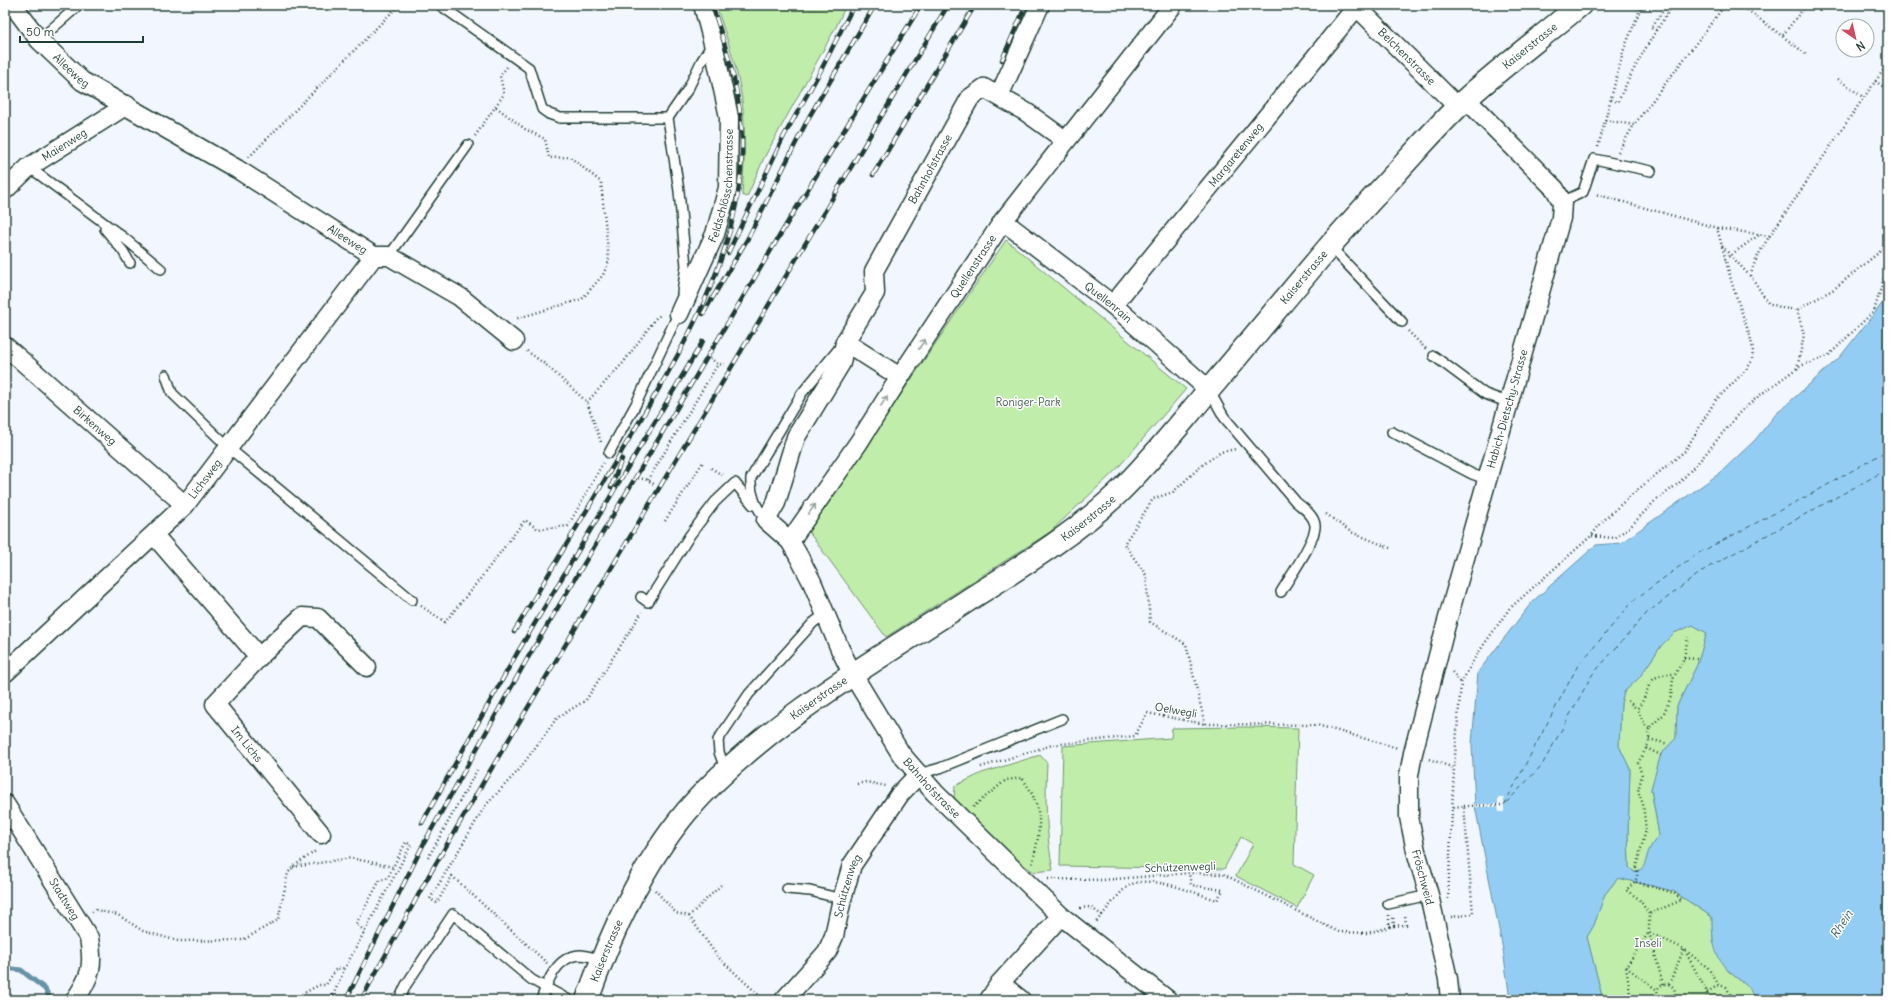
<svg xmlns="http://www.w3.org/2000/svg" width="1893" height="1005" viewBox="0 0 1893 1005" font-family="Delius,sans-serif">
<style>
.green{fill:#c1edaa;stroke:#70956f}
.water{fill:#94cdf4;stroke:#6593a7;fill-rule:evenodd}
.pier{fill:#f2f6fe}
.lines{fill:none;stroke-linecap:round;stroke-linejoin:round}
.stream{stroke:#6593a7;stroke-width:5}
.ferry{stroke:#3c6164;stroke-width:1;stroke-dasharray:5 4;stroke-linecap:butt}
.lane-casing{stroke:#1f3d34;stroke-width:12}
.street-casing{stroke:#1f3d34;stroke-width:21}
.primary-casing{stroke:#1f3d34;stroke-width:25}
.path{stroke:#1f3d34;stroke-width:2.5;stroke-dasharray:1 3;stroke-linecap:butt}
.lane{stroke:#fff;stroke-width:9}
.street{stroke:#fff;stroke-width:18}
.primary{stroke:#fff;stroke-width:22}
.rail-casing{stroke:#1f3d34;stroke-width:4.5}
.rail{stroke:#fff;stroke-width:3;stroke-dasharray:9;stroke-linecap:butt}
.oneway{stroke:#8f9e9a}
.labels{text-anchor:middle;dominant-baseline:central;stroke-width:3;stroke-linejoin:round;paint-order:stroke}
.street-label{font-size:11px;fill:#1f3d34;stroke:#fff}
.park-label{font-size:11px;fill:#3f604c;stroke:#fff}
.water-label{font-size:12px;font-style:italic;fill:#3c6164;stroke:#fff}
</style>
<rect width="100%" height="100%" fill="#f2f6fe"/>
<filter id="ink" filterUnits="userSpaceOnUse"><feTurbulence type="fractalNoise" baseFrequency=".025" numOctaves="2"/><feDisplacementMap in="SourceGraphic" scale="8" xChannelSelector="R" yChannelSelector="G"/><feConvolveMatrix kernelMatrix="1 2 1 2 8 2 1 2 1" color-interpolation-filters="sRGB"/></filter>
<g filter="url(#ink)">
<path class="green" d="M716 5H846L837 25 764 158 747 197 742 195C744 166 746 138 743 109 740 74 727 39 716 5Z
M1006 240 1186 389 1116 470 1050 532 886 637 808 531Z
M1693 625 1707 633 1697 665 1677 706 1676 738 1661 754 1651 789 1659 835C1656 839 1652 844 1650 849 1645 858 1647 872 1633 871L1629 867 1628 834 1630 769 1619 746 1621 703 1624 692 1639 678 1661 646 1674 633Z
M1244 727 1298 728 1294 864 1314 875 1297 908 1236 876 1253 844 1241 837 1224 869 1060 866 1063 746 1171 738 1172 728Z
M1040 755 1047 763C1045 799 1046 834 1053 870L1034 872 1019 862 954 799 955 786 982 773Z
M1618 878 1673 891 1712 917 1713 942 1728 971 1751 989 1753 996 1751 1000H1603L1587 937 1594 925 1605 894Z"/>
<path class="water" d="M1888 296V1000H1751L1753 996C1750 985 1738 980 1730 972 1713 958 1712 937 1712 917L1673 891 1618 878 1605 894 1594 925 1587 937 1603 1000H1510L1503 950 1475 806 1472 744 1478 672 1532 602 1596 545 1621 543 1720 473 1755 440 1776 414 1839 358ZM1693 625 1707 633 1697 665 1677 706 1676 738 1661 754 1651 789 1659 835C1656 839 1652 844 1650 848 1645 858 1647 872 1633 871L1629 867 1628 834 1630 769 1619 746 1621 703 1624 692 1639 678 1661 646 1674 633Z"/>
<path class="pier" d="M1498 798H1504V812H1499L1498 807H1475V804H1498Z"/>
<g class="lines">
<path class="stream" d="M5 968 21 970 45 989 51 1000"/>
<path class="ferry" d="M1506 803 1542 765 1592 675 1647 613 1705 569 1888 469
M1504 805 1577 667 1634 600 1695 555 1815 492 1888 450"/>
<g class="lane-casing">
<path id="lane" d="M440 5 529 68 542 109 549 114 560 118H668L688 89 701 62 712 44
M39 40 79 5
M668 118 679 191 686 266 682 293
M29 167 123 237 161 269
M1562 202 1583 192 1594 159 1651 171
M105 229 123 251 130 263
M1330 246 1402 322
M389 256 468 145
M1434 356 1485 394 1510 403
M166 375 172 393 229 448 412 600
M1209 390 1224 417 1296 502C1303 508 1314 515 1315 525 1317 539 1289 578 1281 592
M1392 432 1472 474 1488 480
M609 453 636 404 679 312
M766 520C756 507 750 495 751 478L802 393 841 346
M641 597 648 602 690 535 715 502 735 483 753 505
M726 771 719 752 718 740 749 694 813 623 826 613
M919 774 940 768 1062 719
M787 889 810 891 842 899
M1388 904 1429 895
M399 1000 406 985 453 914 532 980 569 1000
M541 1000C547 982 557 956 580 955 587 955 594 958 601 960"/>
</g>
<g class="street-casing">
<g id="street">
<path id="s1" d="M13 5 39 40 82 81 237 169 374 256H389L460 297 514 341"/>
<path id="s2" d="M1355 5 1458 107"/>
<path d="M999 96 1040 5"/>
<path id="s3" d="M1065 140 1026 112 984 88 970 98 874 271 875 293 845 342 841 363 796 437 776 503 766 520 790 541 798 555 812 582 840 649 853 675 901 754 935 793 1061 916 1168 1000"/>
<path id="s4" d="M5 190 29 167 127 105"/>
<path id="s5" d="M1003 221 1113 305 1209 390"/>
<path id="s6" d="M1113 305 1358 5"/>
<path id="s7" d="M679 314 715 234 728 188 729 117 713 43 703 5"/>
<path d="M845 342 900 377"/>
<path id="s8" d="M5 346 185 505"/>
<path d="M154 535 259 657"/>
<path id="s9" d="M790 541 859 442 900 377 1003 221 1173 5"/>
<path id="s10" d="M5 673 185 505 374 256"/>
<path id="s11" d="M5 804 89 938C94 967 91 976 75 1000"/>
<path d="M321 834 215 704 259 657 302 617 318 618 367 667"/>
<path d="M1000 983 1021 1000"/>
<path id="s12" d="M784 1000 827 952 834 936 842 899 852 865 900 794 919 774"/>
<path d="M989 1000 1000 983 1061 916"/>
<path id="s13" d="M1450 1000 1448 979 1429 895 1416 851 1409 817V775L1413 753 1446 625 1561 218 1562 202 1555 189 1466 99"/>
</g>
</g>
<g class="primary-casing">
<g id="primary">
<path id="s14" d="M587 1000C611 933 641 866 687 811 762 724 877 660 973 597 1022 566 1076 533 1118 493 1151 461 1179 425 1208 391 1249 343 1288 295 1328 248 1350 223 1373 198 1395 174 1418 149 1440 123 1464 101 1501 67 1542 37 1580 5"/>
</g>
</g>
<path class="path" d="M1741 5 1806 54
M1656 30 1651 28 1667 5
M1783 35 1806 5
M1888 64C1854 110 1823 158 1791 205 1779 223 1753 256 1751 276L1768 303 1783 308 1797 310 1834 289 1888 245
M1838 79 1863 97
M1875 81 1888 90
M1611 100 1618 102C1633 68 1652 36 1673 5
M496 107 525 129 545 139 549 158 570 157 601 182 609 261 603 275 582 299 515 319
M1605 120 1634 125 1725 5
M475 136 504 94 500 76 507 67
M1598 147 1624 49 1642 5
M1618 152 1634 125
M249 157 399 5
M1717 228 1770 236
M1722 246 1750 276
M1725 259 1759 235
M1408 331 1426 349
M527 351 546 365 587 402 601 442
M710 358 718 364 726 365
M1797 369 1804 335 1797 310
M587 402 623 363 656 318 662 314
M711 468 724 476
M638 478 648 480 655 485
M648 480 718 364
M1326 514 1351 532 1390 548
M665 521 703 462
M1592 536 1615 538 1631 526 1654 502 1679 483 1703 457 1739 413 1760 395 1800 366 1828 356 1874 311 1885 275 1888 272
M421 606 445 622 480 579 525 520 538 529 568 526 603 463
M1684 658 1697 659
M1452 672 1461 683
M1628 701 1637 709
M1205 724 1186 644 1150 622 1146 575 1124 544 1153 499 1173 492 1201 466 1221 452 1236 449
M1649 728 1645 725 1637 709C1653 690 1642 674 1675 674
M1649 739 1668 744
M1646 748 1661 755
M1429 759 1454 768 1461 683 1476 656 1509 609 1591 536 1601 523 1630 496 1685 451 1715 401 1746 370 1752 361 1753 349 1750 336 1733 287 1717 228 1595 194
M981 767 1052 745 1135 736 1147 713 1205 724 1317 725 1398 748
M857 784 866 782 886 786
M1464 806 1504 805
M973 807 1006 780 1022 778C1045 809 1041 829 1032 864
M428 858 477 770
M293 867 351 858 393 867 406 842 411 845 345 968 331 1000
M1048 879 1103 880 1189 873 1223 874 1339 932 1367 933 1394 926 1393 916
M1636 882 1674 893 1682 900 1649 914
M655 890 676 913 689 916 721 885
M1448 899 1454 768
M1080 908 1090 907 1102 915 1096 922
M92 912 96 910 118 915 143 931 178 941 243 940 278 920 288 873 293 867 317 850
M1102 915C1109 907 1121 890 1130 885 1151 874 1194 893 1217 900L1223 890 1191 885 1189 873
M1389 915V926L1406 925 1405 914
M689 916 718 957 764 1000
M1451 917 1473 914 1464 806 1453 807
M365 931 356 924 380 880 388 878 393 867
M547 963 452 876 437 903 430 899 485 806 518 771 557 718 586 700 642 612
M1626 967 1657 990
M1663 984 1649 932V914L1639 899 1626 890C1634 883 1640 878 1636 867L1646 830 1643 804 1638 791 1642 775 1638 763 1649 743V728L1663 715 1671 697 1673 679 1684 658 1688 637
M1669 984 1684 949 1708 968 1719 985 1726 987 1733 998
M1707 992 1719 985
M1675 997 1683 1000
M291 1000 319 985H326L336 969 345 968
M1631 1000 1626 967 1649 932 1684 949 1707 992V1000
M1659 1000 1657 990C1664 977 1681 987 1673 1000"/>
<use href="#lane" class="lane"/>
<use href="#street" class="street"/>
<use href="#primary" class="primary"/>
<g class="rail-casing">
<path id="rail" d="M1002 60 1026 5
M873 175 975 5
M728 253 784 136 821 70 854 5
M703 314 748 238 809 117 875 5
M611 487 622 459
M514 632C549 573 585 514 620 454 675 362 738 264 742 153 743 99 729 56 712 5
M422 823 516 655 703 341
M346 1000 424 843 526 661 789 220 921 5
M361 1000 428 877 487 776 948 5"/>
</g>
<use href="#rail" class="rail"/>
</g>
<defs><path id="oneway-shaft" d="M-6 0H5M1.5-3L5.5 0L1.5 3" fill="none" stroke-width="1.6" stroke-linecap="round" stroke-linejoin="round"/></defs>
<g class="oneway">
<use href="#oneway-shaft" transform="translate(922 344) rotate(-56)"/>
<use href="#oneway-shaft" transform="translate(884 401) rotate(-58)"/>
<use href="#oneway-shaft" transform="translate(812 509) rotate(-55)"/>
</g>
</g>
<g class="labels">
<g class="street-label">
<text stroke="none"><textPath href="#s14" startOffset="1361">Kaiserstrasse</textPath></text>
<text stroke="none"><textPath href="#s2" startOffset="73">Belchenstrasse</textPath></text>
<text stroke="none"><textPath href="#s1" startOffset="88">Alleeweg</textPath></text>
<text stroke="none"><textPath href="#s4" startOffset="75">Maienweg</textPath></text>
<text stroke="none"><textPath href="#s6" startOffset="194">Margaretenweg</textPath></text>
<text transform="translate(930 169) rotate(-61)">Bahnhofstrasse</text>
<text stroke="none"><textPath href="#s7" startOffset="137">Feldschlösschenstrasse</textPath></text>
<text stroke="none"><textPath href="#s1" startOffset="412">Alleeweg</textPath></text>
<text stroke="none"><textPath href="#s9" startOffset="330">Quellenstrasse</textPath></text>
<text stroke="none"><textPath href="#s14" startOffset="1037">Kaiserstrasse</textPath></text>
<text stroke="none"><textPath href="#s5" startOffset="133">Quellenrain</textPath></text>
<text stroke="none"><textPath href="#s13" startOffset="609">Habich-Dietschy-Strasse</textPath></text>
<text stroke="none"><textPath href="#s8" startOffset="120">Birkenweg</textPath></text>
<text stroke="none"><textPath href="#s10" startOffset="279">Lichsweg</textPath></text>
<text stroke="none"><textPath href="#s14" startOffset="713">Kaiserstrasse</textPath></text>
<text stroke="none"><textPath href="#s14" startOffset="389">Kaiserstrasse</textPath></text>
<text transform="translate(1176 710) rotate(10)">Oelwegli</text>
<text transform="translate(247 744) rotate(51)">Im Lichs</text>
<text stroke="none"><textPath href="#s3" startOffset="906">Bahnhofstrasse</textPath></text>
<text transform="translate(1180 867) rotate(-2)">Schützenwegli</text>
<text transform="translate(1423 877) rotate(75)">Fröschweid</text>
<text stroke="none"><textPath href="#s12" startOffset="134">Schützenweg</textPath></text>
<text stroke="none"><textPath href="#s11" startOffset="112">Stadtweg</textPath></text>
<text stroke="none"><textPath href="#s14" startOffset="53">Kaiserstrasse</textPath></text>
</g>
<g class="park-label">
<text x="1028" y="402">Roniger-Park</text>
<text x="1648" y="943">Inseli</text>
</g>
<g class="water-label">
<text transform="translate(1841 924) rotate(-57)">Rhein</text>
</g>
</g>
<rect width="1893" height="1005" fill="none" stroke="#fff" stroke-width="20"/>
<rect x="10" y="10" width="1873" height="985" fill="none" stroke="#1f3d34" stroke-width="1.5" filter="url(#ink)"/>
<g transform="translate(1855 38) rotate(146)"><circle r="19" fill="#ffffff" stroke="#a5b1ae"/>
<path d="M0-3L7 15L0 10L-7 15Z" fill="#d1495b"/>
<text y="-6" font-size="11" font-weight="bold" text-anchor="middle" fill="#1f3d34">N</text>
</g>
<path d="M20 36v6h123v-6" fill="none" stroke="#1f3d34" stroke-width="2"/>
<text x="26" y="36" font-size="12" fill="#1f3d34" stroke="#ffffff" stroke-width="3" paint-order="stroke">50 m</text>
</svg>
